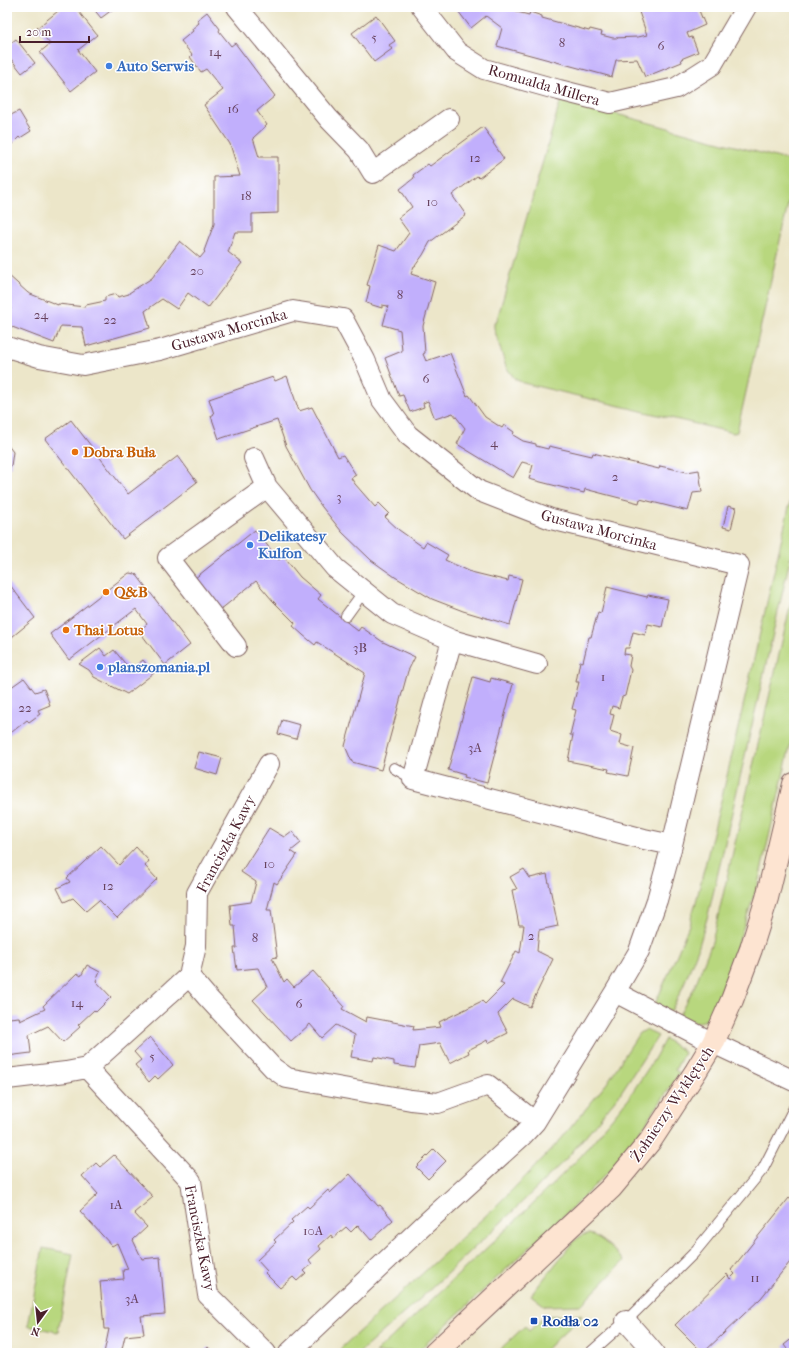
<svg xmlns="http://www.w3.org/2000/svg" width="801" height="1360" viewBox="0 0 801 1360" font-family="'IM FELL French Canon',serif">
<style>
.green{fill:#b8d77e;stroke:#817b54}
.building{fill:#c1affc}
.lines{fill:none;stroke-linecap:round;stroke-linejoin:round}
.lane-casing{stroke:#836562;stroke-width:12}
.street-casing{stroke:#836562;stroke-width:22}
.secondary-casing{stroke:#836562;stroke-width:24}
.lane{stroke:#fff;stroke-width:10}
.street{stroke:#fff;stroke-width:20}
.secondary{stroke:#fde4d1;stroke-width:22}
.shop-dot{fill:#3f7fe0;stroke:#fff;stroke-width:1.5}
.food-dot{fill:#e8710a;stroke:#fff;stroke-width:1.5}
.transit-dot{fill:#1a4fb4;stroke:#fff;stroke-width:1.5}
.labels{text-anchor:middle;dominant-baseline:central;stroke-width:3;stroke-linejoin:round;paint-order:stroke}
.number-label{font-size:13px;fill:#68435f}
.shop-label{font-size:15px;font-weight:bold;fill:#366cbe;stroke:#fff;text-anchor:start}
.street-label{font-size:15px;fill:#4a1f2b;stroke:#fff}
.food-label{font-size:15px;font-weight:bold;fill:#c56008;stroke:#fff;text-anchor:start}
.transit-label{font-size:15px;font-weight:bold;fill:#164399;stroke:#fff;text-anchor:start}
</style>
<rect width="100%" height="100%" fill="#fff"/>
<filter id="ink" filterUnits="userSpaceOnUse"><feTurbulence type="fractalNoise" baseFrequency=".025" numOctaves="2"/><feDisplacementMap in="SourceGraphic" scale="8" xChannelSelector="R" yChannelSelector="G"/><feConvolveMatrix kernelMatrix="1 2 1 2 8 2 1 2 1" color-interpolation-filters="sRGB"/></filter>
<filter id="wash" filterUnits="userSpaceOnUse"><feTurbulence type="fractalNoise" baseFrequency=".012" numOctaves="4" result="noise"/><feDisplacementMap in="SourceGraphic" scale="16" xChannelSelector="R" yChannelSelector="G"/><feGaussianBlur stdDeviation="0.9" result="paint"/><feColorMatrix in="noise" values="0 0 0 0 0 0 0 0 0 0 0 0 0 0 0 0 0 1.4 0 .05"/><feComposite in="paint" operator="in"/></filter>
<g filter="url(#wash)">
<rect width="100%" height="100%" fill="#ece6c9"/>
<path class="green" d="M561 99 794 162V178L737 432 734 433 523 383 515 379 506 367 494 328V322L496 323Z
M794 485V542L722 856 708 915 698 949 681 991 671 1011 655 1004 678 952 689 925 696 902 727 776Z
M794 590V729L758 884 727 976 711 1015C701 1027 691 1021 679 1015L694 988 712 942Z
M646 1030 658 1036 619 1095 568 1157 509 1215 421 1298 359 1353H340L341 1348 493 1209 530 1172 562 1138 607 1083 639 1033Z
M665 1039 681 1049 684 1053 675 1070 680 1073 642 1129 613 1167 571 1209 416 1353H375L511 1225 581 1156 627 1100 653 1061Z
M589 1234C603 1237 614 1251 624 1261L581 1305 545 1306 531 1295 573 1242 582 1235Z
M43 1248 73 1254 58 1332 28 1326Z
M580 1315 582 1316 542 1353H496L525 1326 529 1331 545 1316Z"/>
<g id="blocks">
<path class="building" d="M63 7H75L97 35 78 50 95 72 71 91 40 52 50 44 37 28Z
M92 7H116L101 18Z
M455 7H511L517 12 529 15 530 12 542 16V18L589 31 590 29 602 32 601 35 613 38 638 37 647 35 639 12 650 7H700L698 8 705 25 687 33 689 38 692 37 698 52 681 59 682 62 645 77 637 59 616 60 612 77 497 46 502 28 486 16 471 28Z
M207 12 220 29 219 31 231 46 235 43 275 96 257 111 267 125 253 138 259 157H278V213L252 214V232H235L228 252 242 263 208 308 188 293 177 309 162 299 145 311 150 328 86 346 82 327 61 326 54 343 7 325V319L11 308 7 304V274L28 293 58 305V304L85 307 86 305 105 301V297L116 294 118 297 129 294V293L152 278 180 241 200 258 205 252 204 251 214 224V177L240 176 230 144 204 105 223 90 206 69 201 72 190 57 192 55 181 41 193 31 192 29 199 23 197 20Z
M376 15 395 41 389 45 392 49 374 62 352 33Z
M16 39 35 63 22 73 7 54V46Z
M19 111 31 131 20 138 19 137 7 149V112L11 115Z
M483 127 494 142 493 143 504 159 479 178 477 176 452 195 466 215 430 242 423 255 415 266H414L411 274 435 282 423 326 425 353 423 354 426 361 450 353 467 396 469 395 485 417 502 428 504 425 514 432 513 435 523 441 536 444V446L548 449 549 446 592 456 593 453 659 469 660 466 687 472 699 470 702 492 693 493 688 511 640 499 639 503 585 489 584 493 529 479 533 465 522 462 513 478 457 444 465 428 453 413 435 419 428 401 423 403 424 407 410 412 403 395 399 396 385 358 402 351 400 330 383 325 388 306 382 305V308L366 303 370 286 367 285 379 245 396 251 409 233 398 218 412 207 400 189 414 178 413 175 428 164 430 166Z
M287 376 299 411 312 407 338 457 343 455 356 475 351 478 355 484 375 507 379 503 389 513 385 517 399 530 423 547 426 542 448 555 445 560 471 572 508 581 509 576 522 579 510 625 463 611 432 599 395 577 371 560 342 532 322 507 310 490 286 446 277 420 219 439 211 416 214 414 209 399 273 377 275 381Z
M71 420 128 494 178 456 197 482 123 539 45 439Z
M7 444 13 452 11 466 7 469Z
M728 506 736 508 731 529 723 527Z
M255 530 279 560 283 556 300 577 321 595 318 599 358 631 361 627 383 642 415 657 408 671 381 770 352 762 345 746 365 673 317 642 315 645 303 635 293 626 295 623 273 601 256 581 220 610 194 579Z
M129 573 136 574 190 645 165 665 139 631 147 624 136 609 69 660 50 634Z
M7 581 35 618 7 641Z
M607 587 647 597 648 595 668 599 662 627 648 624 645 635 633 632 629 648H625L624 654 631 655 629 666 631 670 625 696 622 697 619 708 612 706 610 714 614 715 610 731 622 735 620 744 634 748 628 776 608 772 609 769 568 761 573 735H570L576 710 572 709 579 682H576L580 661 583 662 589 637H591L598 612 601 613Z
M100 648 106 656 114 650 128 667 124 670 126 673 143 660 154 673 127 694 94 677 89 670 79 664Z
M473 677 490 682 491 678 513 684 487 783 464 777 465 775 448 770Z
M24 678 35 692 44 689 50 705 38 710 40 714 29 722 27 720 7 736V690Z
M282 720 300 725 296 739 278 734Z
M199 752 222 758 217 775 194 768Z
M269 828 284 837 292 831 301 843 291 851 297 855 277 884 274 882 267 910H271L277 957 272 958 284 982 287 979 294 987 313 971 344 1006 342 1009 366 1022 367 1017 414 1026 413 1030 441 1027 439 1022 482 1001 485 1004 504 985 500 983 516 951 520 953 524 925H519L512 890 517 889 510 877 524 869 530 878 547 874 558 926 539 930 537 951 553 959 530 1007 513 999 498 1014 508 1033 488 1043 487 1040 484 1042 468 1050 469 1053 450 1063 440 1043 419 1046 415 1068 394 1065V1061L374 1057 373 1061 351 1057 355 1035 336 1025 322 1038 310 1024 291 1041 253 1000 267 987 258 968 237 970 234 948H237L235 926H232L230 905 251 902 256 882 241 872Z
M101 846 119 865 136 847 149 861 145 866 157 879 117 918 99 900 86 911 73 898 64 902 57 888 70 882 67 878Z
M87 965 100 972 96 981 111 997 96 1012 94 1010 78 1025 80 1027 63 1042 48 1026 29 1035 31 1053 7 1056V1010H8L9 1018 19 1017 20 1021 45 1009 43 1006 77 973 81 976Z
M150 1037 173 1065 158 1079 155 1076 149 1082 135 1065 141 1060 134 1052Z
M434 1149 446 1161 428 1179 416 1167Z
M114 1155 153 1197 134 1213 147 1227 133 1240 142 1259 160 1257 165 1314 141 1316 144 1334 125 1336 121 1353H104L109 1329H104L100 1281 124 1279 123 1270 128 1269 117 1243 112 1246 80 1211 98 1194 82 1176 96 1163 100 1167Z
M350 1174 378 1206 380 1205 393 1220 371 1240 358 1225 351 1232 346 1227 333 1238 331 1235 319 1246 321 1249 309 1260 312 1264 304 1271 306 1273 297 1281 293 1277 280 1288 265 1273 267 1271 257 1260 276 1242 274 1240 293 1222 291 1220 307 1206 309 1208 328 1190 330 1193Z
M789 1198 794 1202V1257L761 1298 703 1353 675 1325 727 1274 730 1279 735 1274 731 1270Z
M794 1337V1353H790L784 1345Z
M208 1347 214 1353H202Z"/>
</g>
</g>
<g filter="url(#ink)">
<use href="#blocks" fill-opacity="0" stroke="#836562" stroke-width="1"/>
<g class="lines">
<g class="lane-casing">
<path id="lane" d="M346 616 364 591
M394 768 413 779
M590 1353 626 1321 693 1254 763 1169 794 1108"/>
</g>
<g class="street-casing">
<path id="street" d="M237 7 329 119 359 150 373 173 449 119
M422 7 457 52 484 69 559 90 610 103 676 88 712 65 746 7
M7 347 39 357 83 365 160 350 293 311 343 319 365 360 382 400 408 435 479 491 551 519 739 565 672 845 657 900 639 951 615 992 713 1043 794 1081
M254 458 267 487
M452 640 537 664
M236 646 168 558 267 487 335 568 392 614 452 640 413 779 644 839 672 845
M189 976 207 997 273 1068 287 1078 411 1100 438 1103 488 1085 535 1122
M87 1068 189 976 196 946 197 893 269 764
M7 1079 66 1072 87 1068 191 1181 208 1295 266 1353
M626 1321 643 1340 654 1353
M289 1353 424 1225 523 1135 535 1122 615 992"/>
</g>
<g class="secondary-casing">
<path id="secondary" d="M435 1353 611 1188 651 1140 696 1071 713 1043 732 1000 751 949 767 898 794 784"/>
</g>
<use href="#lane" class="lane"/>
<use href="#street" class="street"/>
<use href="#secondary" class="secondary"/>
</g>
</g>
<g class="shop-dot">
<circle cx="109" cy="66" r="4"/>
<circle cx="250" cy="545" r="4"/>
<circle cx="100" cy="667" r="4"/>
</g>
<g class="food-dot">
<circle cx="75" cy="452" r="4"/>
<circle cx="106" cy="592" r="4"/>
<circle cx="66" cy="630" r="4"/>
</g>
<rect class="transit-dot" x="530" y="1317" width="8" height="8" rx="2"/>
<g class="labels">
<g class="number-label">
<text x="374" y="37">5</text>
<text x="562" y="42">8</text>
<text x="661" y="45">6</text>
<text x="215" y="51">14</text>
<text x="233" y="108">16</text>
<text x="475" y="157">12</text>
<text x="246" y="195">18</text>
<text x="432" y="201">10</text>
<text x="197" y="270">20</text>
<text x="400" y="294">8</text>
<text x="41" y="314">24</text>
<text x="110" y="319">22</text>
<text x="426" y="378">6</text>
<text x="494" y="442">4</text>
<text x="615" y="476">2</text>
<text x="339" y="496">3</text>
<text x="360" y="647">3B</text>
<text x="603" y="676">1</text>
<text x="25" y="707">22</text>
<text x="475" y="747">3A</text>
<text x="269" y="863">10</text>
<text x="108" y="885">12</text>
<text x="531" y="935">2</text>
<text x="255" y="937">8</text>
<text x="77" y="1002">14</text>
<text x="299" y="1003">6</text>
<text x="152" y="1056">5</text>
<text x="116" y="1204">1A</text>
<text x="313" y="1230">10A</text>
<text x="755" y="1277">11</text>
<text x="132" y="1298">3A</text>
</g>
<g class="shop-label">
<text x="117" y="66">Auto Serwis</text>
<text x="258" y="536">Delikatesy<tspan x="258" dy="17">Kulfon</tspan></text>
<text x="108" y="667">planszomania.pl</text>
</g>
<g class="street-label">
<text transform="translate(544 85) rotate(16)">Romualda Millera</text>
<text transform="translate(229 330) rotate(-16)">Gustawa Morcinka</text>
<text transform="translate(599 530) rotate(15)">Gustawa Morcinka</text>
<text transform="translate(226 844) rotate(-62)">Franciszka Kawy</text>
<text transform="translate(672 1104) rotate(-56)">Żołnierzy Wyklętych</text>
<text transform="translate(200 1238) rotate(79)">Franciszka Kawy</text>
</g>
<g class="food-label">
<text x="83" y="452">Dobra Buła</text>
<text x="114" y="592">Q&amp;B</text>
<text x="74" y="630">Thai Lotus</text>
</g>
<g class="transit-label">
<text x="542" y="1321">Rodła 02</text>
</g>
</g>
<rect width="801" height="1360" fill="none" stroke="#fff" stroke-width="24"/>
<g transform="translate(38 1322) rotate(195)" stroke="#ffffff" stroke-width="3" paint-order="stroke">
<path d="M0-3L7 15L0 10L-7 15Z" fill="#4a1f2b"/>
<text y="-6" font-size="11" font-weight="bold" text-anchor="middle" fill="#4a1f2b">N</text>
</g>
<path d="M20 36v6h69v-6" fill="none" stroke="#4a1f2b" stroke-width="2"/>
<text x="26" y="36" font-size="12" fill="#4a1f2b" stroke="#ffffff" stroke-width="3" paint-order="stroke">20 m</text>
</svg>
